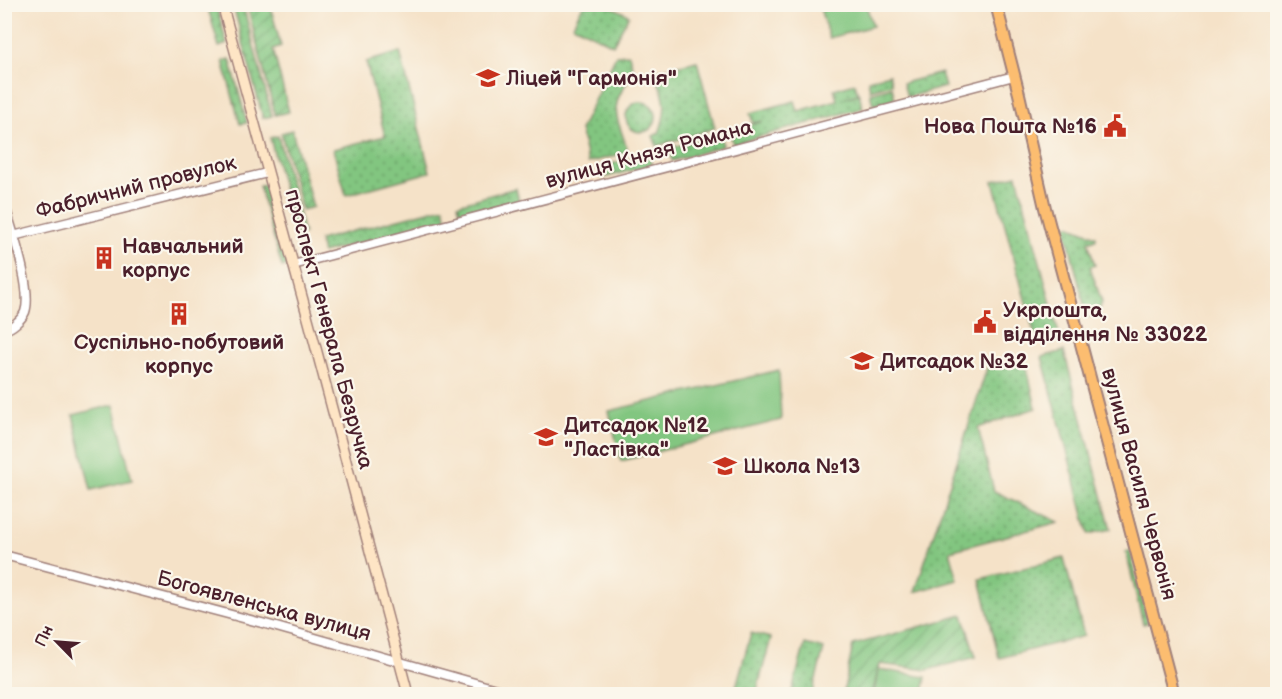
<svg xmlns="http://www.w3.org/2000/svg" width="1282" height="699" viewBox="0 0 1282 699" font-family="'Balsamiq Sans',sans-serif">
<style>
.grass{fill:url(#grass-dots);stroke:#667256;stroke-width:1.5}
.garden{fill:url(#garden-furrows);stroke:#667256;stroke-width:1.5}
.pitch{fill:#82c680;stroke:#667256;stroke-width:1.5}
.lines{fill:none;stroke-linecap:round;stroke-linejoin:round}
.tertiary-casing{stroke:#a0807a;stroke-width:11}
.secondary-casing{stroke:#a0807a;stroke-width:12}
.primary-casing{stroke:#a0807a;stroke-width:14}
.tertiary{stroke:#fff;stroke-width:8}
.secondary{stroke:#fee5c5;stroke-width:9}
.primary{stroke:#fcbd6f;stroke-width:10}
.labels{text-anchor:middle;dominant-baseline:central;stroke-width:4.5;stroke-linejoin:round;paint-order:stroke}
.poi-label{font-size:21px;font-weight:bold;fill:#4a1f2b;stroke:#fbf7ec;text-anchor:start}
.street-label{font-size:21px;fill:#4a1f2b;stroke:#fbf7ec}
</style>
<defs>
<pattern id="grass-dots" width="8" height="8" patternUnits="userSpaceOnUse" patternTransform="scale(1.5)"><rect width="8" height="8" fill="#82c680"/><path d="M2 2h.1M6 6h.1" fill="none" stroke="#6ca069" stroke-width="1.8" stroke-linecap="round"/></pattern>
<pattern id="garden-furrows" width="10" height="10" patternUnits="userSpaceOnUse" patternTransform="scale(1.5)"><rect width="10" height="10" fill="#82c680"/><path d="M-1 1l2-2M0 10L10 0M9 11l2-2" fill="none" stroke="#6ca069"/></pattern>
</defs>
<rect width="100%" height="100%" fill="#fbf7ec"/>
<filter id="ink" filterUnits="userSpaceOnUse"><feTurbulence type="fractalNoise" baseFrequency=".0167" numOctaves="2"/><feDisplacementMap in="SourceGraphic" scale="12" xChannelSelector="R" yChannelSelector="G"/><feConvolveMatrix kernelMatrix="1 2 1 2 8 2 1 2 1" color-interpolation-filters="sRGB"/></filter>
<filter id="wash" filterUnits="userSpaceOnUse"><feTurbulence type="fractalNoise" baseFrequency=".008" numOctaves="4" result="noise"/><feDisplacementMap in="SourceGraphic" scale="24" xChannelSelector="R" yChannelSelector="G"/><feGaussianBlur stdDeviation="1.35" result="paint"/><feColorMatrix in="noise" values="0 0 0 0 0 0 0 0 0 0 0 0 0 0 0 0 0 1.4 0 .05"/><feComposite in="paint" operator="in"/></filter>
<g filter="url(#wash)">
<rect width="100%" height="100%" fill="#f5e2c8"/>
<path class="grass" d="M207 5H216L227 44 219 47Z
M233 5H243L272 116 263 118Z
M583 5H608L629 15 613 45 573 25Z
M400 52 430 172 346 195 333 149 385 136 366 62Z
M629 54 634 73C606 108 617 114 628 152L588 163 580 130 616 55Z
M230 59 247 123 240 124 223 61Z
M697 61 715 128 657 146 653 136 659 133C668 109 667 92 651 72Z
M941 73 945 87 907 97 903 83Z
M889 74 892 84 870 90 868 80Z
M855 83 858 94 845 98 859 94 863 108 733 144 729 131 763 121 753 123 750 113 795 101 798 111 837 100 834 89Z
M892 87 895 99 873 105 870 93Z
M626 117a15 15 0 1 1 30 0a15 15 0 1 1-30 0Z
M720 134 723 146 672 161 669 148Z
M278 136 304 234 296 236 270 138Z
M649 154 652 165 602 178 599 167Z
M1017 175 1059 334 1036 340 993 181Z
M266 185 288 265 282 267 259 186Z
M516 188 519 201 461 216 458 204Z
M444 207 447 220 322 253 319 240Z
M1069 225 1096 236V239L1088 242 1095 265 1090 267 1102 302 1098 313 1087 317 1065 226Z
M1064 351 1111 529 1089 534 1042 357Z
M1025 359 1036 408 978 428 994 491 1059 522 950 551 958 580 915 592 987 368Z
M1130 551 1148 623 1143 624 1126 552Z
M1064 558 1084 636 999 658 980 579Z
M751 633 771 638 756 694H734Z
M805 644 824 649 812 694H791Z"/>
<path class="garden" d="M247 5H270L281 46 273 49 289 112 275 115Z
M292 130 313 207 302 210 281 133Z
M963 615 976 657 927 670 879 664 873 694H843L853 645Z"/>
<path class="pitch" d="M819 5H866L873 26 829 38Z
M779 370 781 420 621 461 609 411Z
M114 405 132 480 91 490 73 415Z
M878 669 926 677 923 694H874Z"/>
</g>
<g filter="url(#ink)">
<g class="lines">
<g class="tertiary-casing">
<path id="tertiary" d="M4 203C11 227 33 290 25 312 22 319 12 328 4 330
M13 236 267 173
M293 265 1014 76
M4 555 262 623 514 694"/>
</g>
<g class="secondary-casing">
<path id="secondary" d="M222 4 309 322 408 694"/>
</g>
<g class="primary-casing">
<path id="primary" d="M996 4 1019 94 1045 208 1174 694"/>
</g>
<use href="#tertiary" class="tertiary"/>
<use href="#secondary" class="secondary"/>
<use href="#primary" class="primary"/>
</g>
</g>
<defs>
<g id="school-bare" transform="scale(1.8)"><path d="M0-5L7-2L0 1L-7-2ZM-4 1L0 2.5L4 1V4Q0 6-4 4Z" fill="#c8321e" stroke="#fbf7ec" stroke-width="2.5" paint-order="stroke"/></g>
<g id="civic-bare" transform="scale(1.8)"><path d="M-.6-6.5H3V-4.5H.6V-3L4-1V1h2V6H-6V1h2V-1L-.6-3ZM-1.2 2.5V6h2.4V2.5Z" fill="#c8321e" stroke="#fbf7ec" stroke-width="2.5" paint-order="stroke"/></g>
<g id="building-bare" transform="scale(1.8)"><path d="M-4-6H4V6H1V3H-1V6H-4ZM-2.5-4.3h1.7v1.8h-1.7ZM.8-4.3h1.7v1.8H.8ZM-2.5-1h1.7V.8h-1.7ZM.8-1h1.7V.8H.8Z" fill="#c8321e" stroke="#fbf7ec" stroke-width="2.5" paint-order="stroke"/></g>
</defs>
<g fill-rule="evenodd">
<use href="#school-bare" x="488" y="78"/>
<use href="#civic-bare" x="1115" y="126"/>
<use href="#building-bare" x="104" y="258"/>
<use href="#building-bare" x="179" y="314"/>
<use href="#civic-bare" x="985" y="322"/>
<use href="#school-bare" x="862" y="361"/>
<use href="#school-bare" x="546" y="437"/>
<use href="#school-bare" x="725" y="466"/>
</g>
<g class="labels">
<g class="poi-label">
<text x="506" y="78">Ліцей "Гармонія"</text>
<text x="1097" y="126" text-anchor="end">Нова Пошта №16</text>
<text x="122" y="246">Навчальний<tspan x="122" dy="24">корпус</tspan></text>
<text x="1003" y="310">Укрпошта,<tspan x="1003" dy="24">відділення № 33022</tspan></text>
<text x="179" y="342" text-anchor="middle">Суспільно-побутовий<tspan x="179" dy="24">корпус</tspan></text>
<text x="880" y="361">Дитсадок №32</text>
<text x="564" y="425">Дитсадок №12<tspan x="564" dy="24">"Ластівка"</tspan></text>
<text x="743" y="466">Школа №13</text>
</g>
<g class="street-label">
<text transform="translate(649 154) rotate(-15)">вулиця Князя Романа</text>
<text transform="translate(136 187) rotate(-14)">Фабричний провулок</text>
<text transform="translate(329 329) rotate(75)">проспект Генерала Безручка</text>
<text transform="translate(1139 484) rotate(75)">вулиця Василя Червонія</text>
<text transform="translate(264 606) rotate(15)">Богоявленська вулиця</text>
</g>
</g>
<rect width="1282" height="699" fill="none" stroke="#fbf7ec" stroke-width="24"/>
<g transform="translate(57 642) rotate(295)" stroke="#fbf7ec" stroke-width="4.5" paint-order="stroke">
<path d="M0-4.5L10 22L0 15L-10 22Z" fill="#4a1f2b"/>
<text y="-9" font-size="16" font-weight="bold" text-anchor="middle" fill="#4a1f2b">Пн</text>
</g>
</svg>
